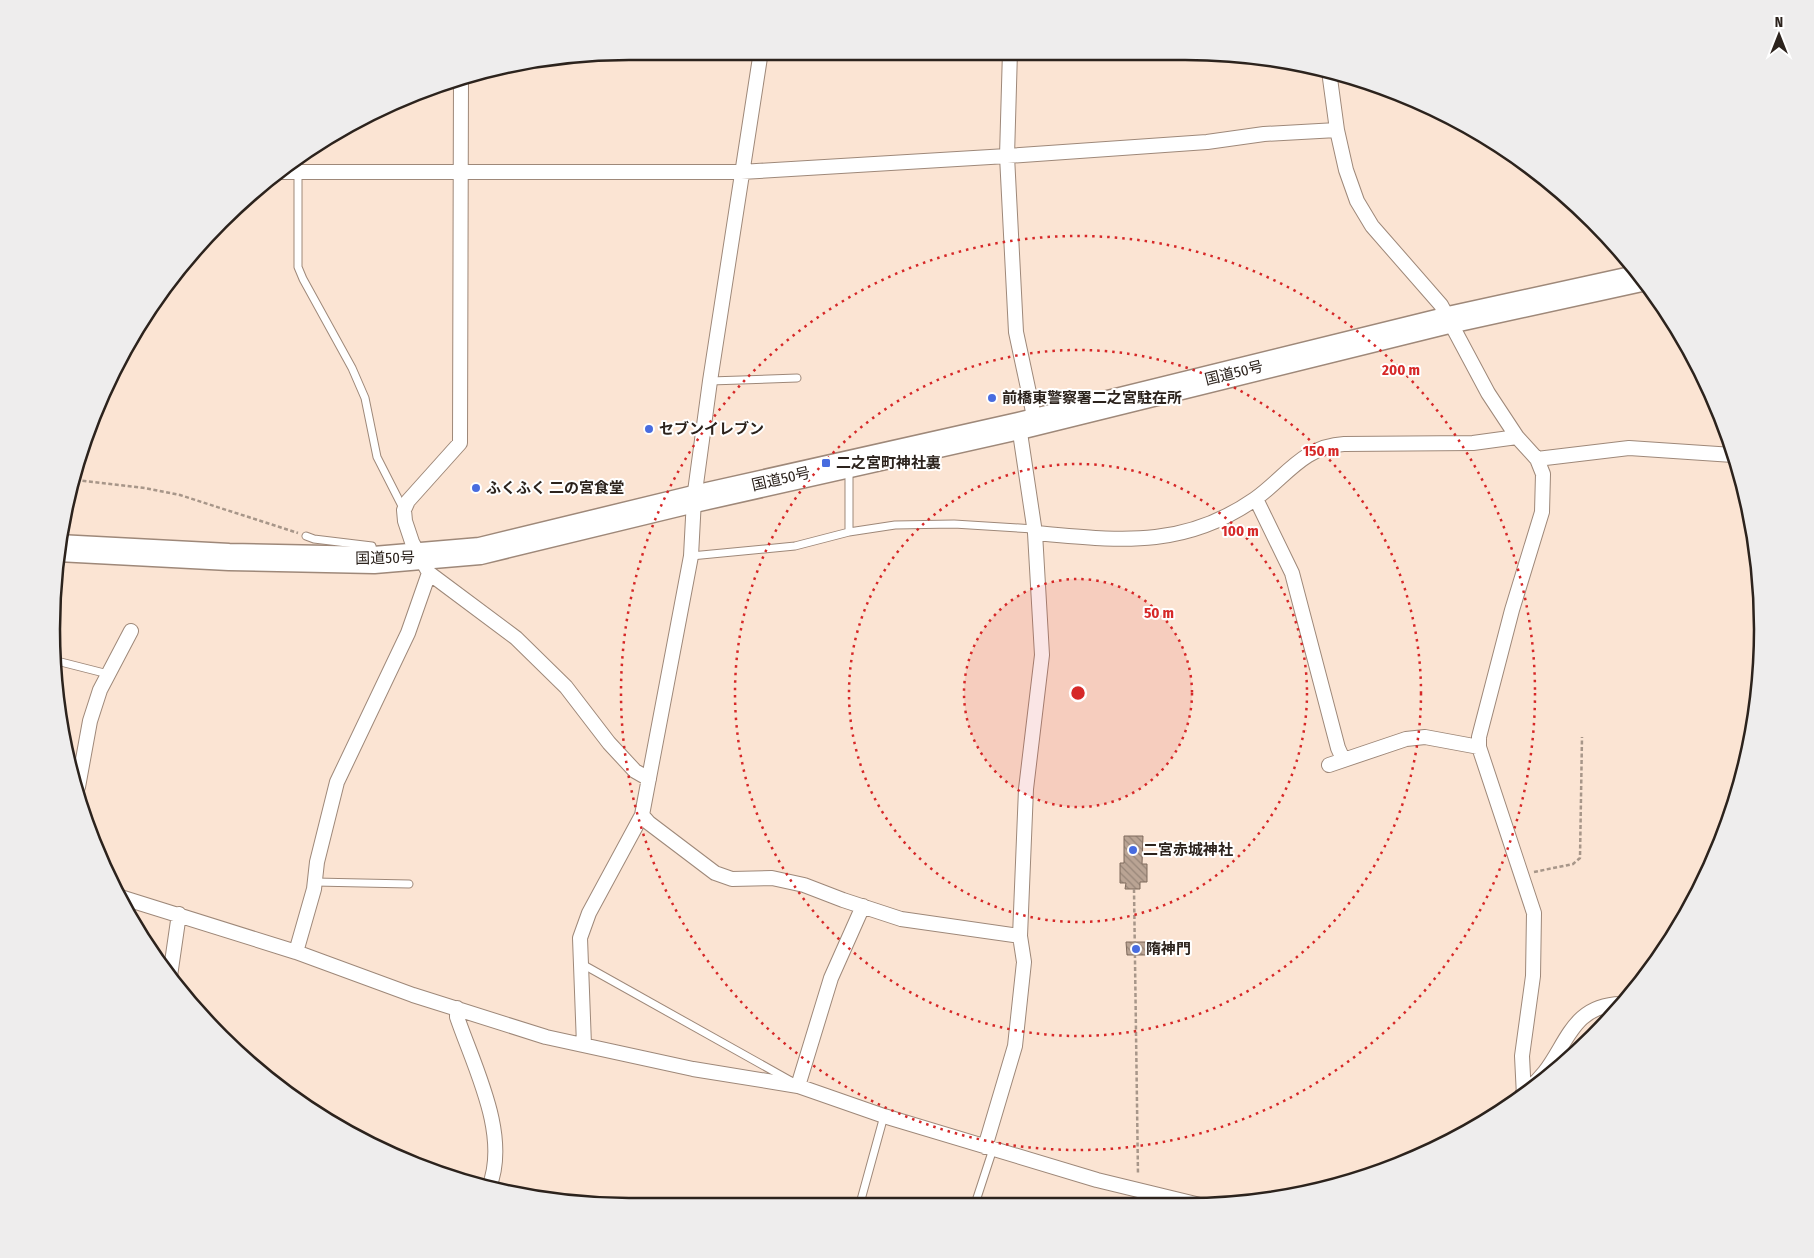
<svg xmlns="http://www.w3.org/2000/svg" width="1814" height="1258" viewBox="0 0 1814 1258" font-family="'Fira Sans Condensed','Noto Sans JP',sans-serif">
<style>
.building{fill:url(#building-back-hatch);stroke:#7f6a5c}
.lines{fill:none;stroke-linecap:round;stroke-linejoin:round}
.lane-casing{stroke:#9e8879;stroke-width:9}
.street-casing{stroke:#9e8879;stroke-width:16}
.highway-casing{stroke:#9e8879;stroke-width:29}
.path{stroke:#a79689;stroke-width:2.5;stroke-dasharray:4 2.5;stroke-linecap:butt}
.lane{stroke:#fff;stroke-width:7}
.street{stroke:#fff;stroke-width:14}
.highway{stroke:#fff;stroke-width:26}
.ring{fill:none;stroke:#d62828;stroke-width:2.5;stroke-dasharray:2.5 5}
.poi-dot{fill:#486cdf;stroke:#fff;stroke-width:2}
.labels{text-anchor:middle;dominant-baseline:central;stroke-width:4;stroke-linejoin:round;paint-order:stroke}
.street-label{font-size:15px;fill:#2c231d;stroke:#fff}
.poi-label{font-size:15px;font-weight:bold;fill:#2c231d;stroke:#fff;text-anchor:start}
.rim{fill:none;stroke:#2c231d;stroke-width:2.5}
.centre{fill:#d62828;stroke:#fff;stroke-width:2.5}
.ring-label{font-size:15px;text-anchor:middle;font-weight:bold;fill:#d62828;stroke:#fff;stroke-width:4;stroke-linejoin:round;paint-order:stroke}
</style>
<defs>
<pattern id="building-back-hatch" width="6" height="6" patternUnits="userSpaceOnUse" patternTransform="scale(1.25)"><rect width="6" height="6" fill="#baa494"/><path d="M-1 5l2 2M0 0l6 6M5-1l2 2" fill="none" stroke="#978578"/></pattern>
</defs>
<rect width="100%" height="100%" fill="#fbe4d3"/>
<path class="building" d="M1124 836H1143L1142 864H1147V882H1140V889H1125L1126 883H1120V863H1124Z
M1126 942H1146V955H1127Z"/>
<g class="lines">
<g class="lane-casing">
<path id="lane" d="M298 158V267L303 279 352 368 365 398 377 457 404 510
M710 381 797 378
M849 470V532
M306 536 314 539 372 546 374 554
M691 556 795 546 849 532 895 525 954 524 1034 529
M53 660 108 674
M315 882 409 884
M582 964 791 1081
M859 1207 884 1116
M974 1207 993 1149"/>
</g>
<g class="street-casing">
<path id="street" d="M1010 51 1007 156 1016 332 1035 421
M1329 71 1337 130 1346 170 1357 201 1372 226 1441 305 1488 393 1517 437 1537 459 1543 474 1542 512 1512 610 1479 737V747L1534 913 1533 976 1522 1056 1524 1096
M461 77 460 443 408 501 404 510 405 521 412 542 429 573 516 638 566 687 609 743 635 771 649 779
M282 172H741L1007 156 1207 142 1264 134 1337 130
M1537 459 1629 448 1733 455
M1256 499 1292 573 1338 748 1343 759
M1035 533C1117 540 1182 550 1255 499 1285 478 1303 446 1344 444L1473 443 1517 437
M1329 765 1406 739 1425 737 1479 747
M78 787 90 721 100 690 131 631
M642 815 649 823 715 873 732 879 772 878 804 885 843 900 901 919 1020 936
M117 896 296 952 413 995 546 1037 693 1069 798 1086 884 1116 1097 1180 1200 1205
M296 952 314 889 317 862 337 782 408 633 429 573
M170 976 179 914
M457 1008V1017C474 1067 510 1135 489 1187
M584 1045 580 938 589 913 642 815 691 556 694 499 710 381 761 51
M798 1086 831 978 863 906
M1523 1092C1567 1065 1561 1005 1621 1004
M985 1147 1015 1046 1024 962 1020 936 1026 789 1042 655 1035 533 1019 426
M1140 1207 1144 1193"/>
</g>
<g class="highway-casing">
<path id="highway" d="M58 548 229 557 374 560 480 551 694 499 1019 426 1449 320 1641 278"/>
</g>
<path class="path" d="M76 480 145 488 180 495 298 533
M1534 872 1573 864 1580 858 1582 737
M1134 889 1138 1175"/>
<use href="#lane" class="lane"/>
<use href="#street" class="street"/>
<use href="#highway" class="highway"/>
</g>
<circle cx="1078" cy="693" r="114" fill="#d62828" fill-opacity=".12"/>
<g class="ring">
<circle cx="1078" cy="693" r="114"/>
<circle cx="1078" cy="693" r="229"/>
<circle cx="1078" cy="693" r="343"/>
<circle cx="1078" cy="693" r="457"/>
</g>
<g class="poi-dot">
<circle cx="992" cy="398" r="5"/>
<circle cx="649" cy="429" r="5"/>
<rect x="821" y="458" width="10" height="10" rx="2.5"/>
<circle cx="476" cy="488" r="5"/>
<circle cx="1133" cy="850" r="5"/>
<circle cx="1136" cy="949" r="5"/>
</g>
<g class="labels">
<g class="street-label">
<text transform="translate(1234 373) rotate(-14)">国道50号</text>
<text transform="translate(781 479) rotate(-13)">国道50号</text>
<text transform="translate(385 558) rotate(-1)">国道50号</text>
</g>
<g class="poi-label">
<text x="1002" y="398">前橋東警察署二之宮駐在所</text>
<text x="659" y="429">セブンイレブン</text>
<text x="836" y="463">二之宮町神社裏</text>
<text x="486" y="488">ふくふく 二の宮食堂</text>
<text x="1143" y="850">二宮赤城神社</text>
<text x="1146" y="949">隋神門</text>
</g>
</g>
<path d="M0 0H1814V1258H0ZM629 60H1185A569 569 0 0 1 1754 629V629A569 569 0 0 1 1185 1198H629A569 569 0 0 1 60 629V629A569 569 0 0 1 629 60Z" fill="#eeeded" fill-rule="evenodd"/>
<path class="rim" d="M629 60H1185A569 569 0 0 1 1754 629V629A569 569 0 0 1 1185 1198H629A569 569 0 0 1 60 629V629A569 569 0 0 1 629 60Z"/>
<circle cx="1078" cy="693" r="8" class="centre"/>
<g class="ring-label">
<text x="1401" y="375">200 m</text>
<text x="1321" y="456">150 m</text>
<text x="1240" y="536">100 m</text>
<text x="1159" y="618">50 m</text>
</g>
<g transform="translate(1779 35)" stroke="#ffffff" stroke-width="4" paint-order="stroke">
<path d="M0-4L9 19L0 12L-9 19Z" fill="#2c231d"/>
<text y="-8" font-size="14" font-weight="bold" text-anchor="middle" fill="#2c231d">N</text>
</g>
</svg>
